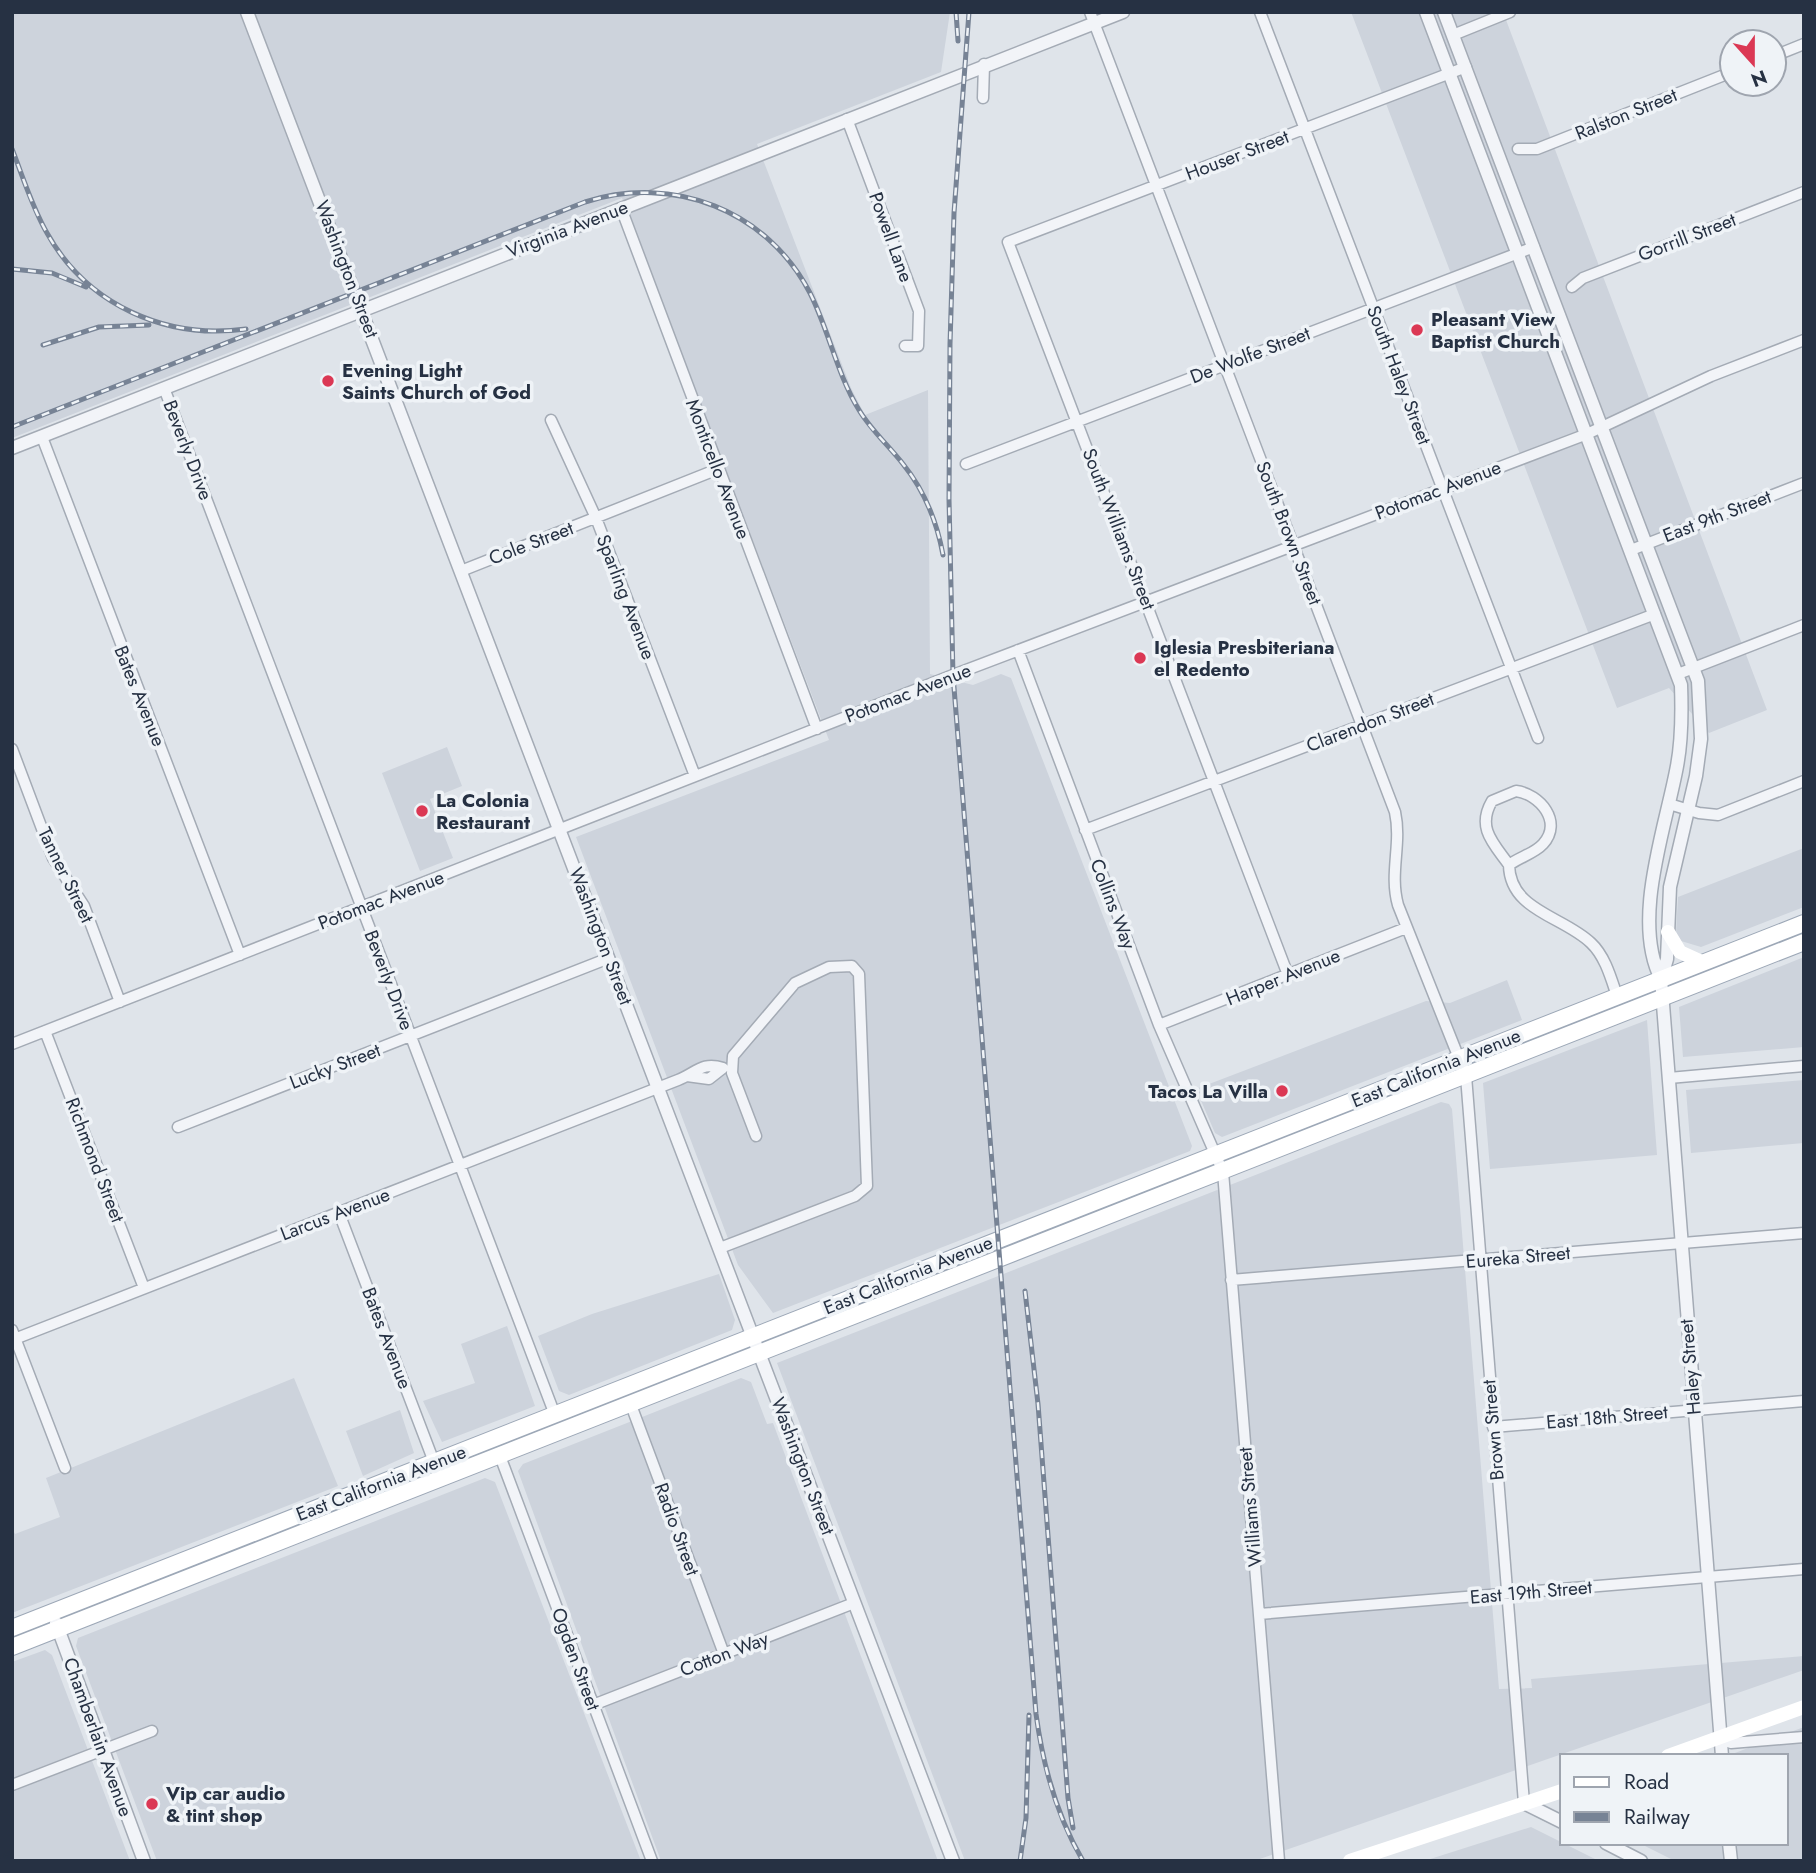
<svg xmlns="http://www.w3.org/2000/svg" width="1816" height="1873" viewBox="0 0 1816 1873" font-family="Jost,sans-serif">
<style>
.built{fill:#cdd3dc}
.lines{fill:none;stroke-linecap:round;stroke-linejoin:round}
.minor-casing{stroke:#a4abb5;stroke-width:13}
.tertiary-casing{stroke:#a4abb5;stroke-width:15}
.primary-casing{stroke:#9da8b7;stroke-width:18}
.minor{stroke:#f2f4f8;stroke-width:10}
.tertiary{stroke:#f2f4f8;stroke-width:12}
.secondary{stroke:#fff;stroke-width:14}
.primary{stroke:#fff;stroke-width:16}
.rail-casing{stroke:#778395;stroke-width:5}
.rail{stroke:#eff3f7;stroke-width:2.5;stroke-dasharray:8;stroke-linecap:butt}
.poi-dot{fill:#db3854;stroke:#eff3f7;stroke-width:2.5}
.labels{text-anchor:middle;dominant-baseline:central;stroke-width:7;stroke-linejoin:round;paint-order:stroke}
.street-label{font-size:19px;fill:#263143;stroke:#eff3f7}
.poi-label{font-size:19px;font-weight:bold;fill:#263143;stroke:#eff3f7;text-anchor:start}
</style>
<rect width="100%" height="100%" fill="#dfe4ea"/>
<path class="built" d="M12 12H950L941 72 757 144 851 388 865 415 928 390 930 674 973 685 1001 674 1011 678 1192 1146 1190 1151 773 1313 738 1265 576 837 829 740 622 198 12 438Z
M1351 12H1503L1767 710 1709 733 1669 688 1617 708Z
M447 747 462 786 430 799 453 858 420 871 382 773Z
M1804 848V907L1701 947 1681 941 1676 933 1678 897Z
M1804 957V1047L1683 1057 1679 1007Z
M1507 980 1522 1020 1222 1137 1215 1133 1196 1089 1426 1001 1450 1003Z
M1647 1020 1657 1155 1490 1169 1483 1083Z
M1804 1080V1143L1691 1153 1686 1090Z
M1441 1102 1449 1104 1452 1109 1499 1689 1532 1688 1531 1679 1804 1656V1670L1254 1861H965L777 1363Z
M719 1274 735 1320 732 1330 569 1395 559 1391 538 1336 592 1314Z
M507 1326 535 1406 442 1442 423 1401 475 1383 461 1344Z
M294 1378 338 1486 12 1613V1528L15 1534 60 1517 46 1478Z
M741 1378 751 1382 767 1424 773 1423 938 1861H661L518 1471 523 1464Z
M400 1410 414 1453 363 1476 346 1431Z
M485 1478 495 1482 641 1861H157L76 1646 78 1638Z
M45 1650 52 1655 130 1861H12V1662Z
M1804 1727V1861H1675L1639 1843H1786V1756H1727Z
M1531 1827 1599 1861H1424Z"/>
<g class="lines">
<g class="minor-casing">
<path id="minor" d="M1090 12 1395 812C1402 844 1389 873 1398 905L1466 1076 1524 1803
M1260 12 1538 738
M1453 35 1510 12
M1774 56 1804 44
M983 98 984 64
M847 119 919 311 918 346H905
M1518 149H1537L1732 72
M621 208 817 729
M1572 287 1583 278 1804 192
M164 388 555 1415
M551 420 596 518 695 776
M42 437 240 955
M966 464 1534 247
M1631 550 1804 483
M461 571 718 469
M1018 650 1159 1025 1223 1172 1279 1861
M1678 674 1804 625
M12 749 53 858 84 906 120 1002
M1516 791C1540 794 1563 822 1543 844 1534 854 1519 857 1509 865 1494 844 1476 828 1492 801Z
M1669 804 1699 813 1718 815 1804 781
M1085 830 1655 614
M1509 865C1510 911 1563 916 1591 943 1605 956 1611 978 1617 996
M1288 975 1008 242 1466 67
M1159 1025 1406 928
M45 1031 144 1288
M12 1044 953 675 1587 434 1711 376 1804 340
M1669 1078 1804 1066
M178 1127 609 958
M339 1213 434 1462
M720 1248 855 1196 867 1186 859 974 852 966 829 967 795 983 733 1056 732 1073 756 1136
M1231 1280 1804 1233
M12 1330 65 1468
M12 1340 678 1080C696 1073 702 1061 723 1068L709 1079 687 1076
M631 1405 724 1654
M1493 1427 1804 1401
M500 1456 652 1861
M1259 1614 1804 1569
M593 1705 854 1603
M1720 1739 1731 1743 1804 1737
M12 1785 152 1731"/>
</g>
<g class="tertiary-casing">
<path id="tertiary" d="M247 12 953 1861
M1426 12 1681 685C1682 712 1682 740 1677 766 1666 827 1631 920 1661 979
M1444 12 1674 618 1698 681 1701 739 1696 776 1670 887 1667 959 1661 979 1722 1756
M12 448 1123 12
M56 1623 144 1861
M1524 1803 1562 1822
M1606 1843 1641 1861
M1729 1843 1731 1861"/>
</g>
<g class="primary-casing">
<path id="primary" d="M12 1628 1804 923
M12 1647 1804 942"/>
</g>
<use href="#minor" class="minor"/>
<use href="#tertiary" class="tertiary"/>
<path class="secondary" d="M1668 932 1680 952 1702 962
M1668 1756 1804 1707
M1350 1861 1562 1791"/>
<use href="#primary" class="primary"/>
<g class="rail-casing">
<path id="rail" d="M956 12 958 41
M969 12 954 213 950 344 949 499 953 675 1036 1714C1043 1766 1056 1815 1083 1861
M12 149C23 177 32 207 47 233 87 305 166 340 246 329
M12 269 52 273 86 287
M43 345 99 327 149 325
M12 427 585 202C673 174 767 210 810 293 829 331 837 374 859 410 871 430 889 446 903 464 924 490 937 522 943 555
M1025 1291 1038 1404 1068 1798 1073 1828
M1020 1861 1026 1818 1029 1715"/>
</g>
<use href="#rail" class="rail"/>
</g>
<g class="poi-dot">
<circle cx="1417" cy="330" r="7"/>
<circle cx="328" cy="381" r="7"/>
<circle cx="1140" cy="658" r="7"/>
<circle cx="422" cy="811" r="7"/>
<circle cx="1282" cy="1091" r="7"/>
<circle cx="152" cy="1804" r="7"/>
</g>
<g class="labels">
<g class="street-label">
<text transform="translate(1626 114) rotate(-22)">Ralston Street</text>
<text transform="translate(1237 155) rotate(-21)">Houser Street</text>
<text transform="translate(567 229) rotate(-21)">Virginia Avenue</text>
<text transform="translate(891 237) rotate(70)">Powell Lane</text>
<text transform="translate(1687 237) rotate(-21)">Gorrill Street</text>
<text transform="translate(347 269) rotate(69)">Washington Street</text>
<text transform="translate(1250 355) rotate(-21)">De Wolfe Street</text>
<text transform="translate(1399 375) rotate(69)">South Haley Street</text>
<text transform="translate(188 450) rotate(69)">Beverly Drive</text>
<text transform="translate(718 469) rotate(69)">Monticello Avenue</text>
<text transform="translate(1438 490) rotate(-21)">Potomac Avenue</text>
<text transform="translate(1717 516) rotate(-21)">East 9th Street</text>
<text transform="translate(1119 529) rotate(69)">South Williams Street</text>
<text transform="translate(1289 533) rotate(69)">South Brown Street</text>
<text transform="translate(531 543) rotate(-21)">Cole Street</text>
<text transform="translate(626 597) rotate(69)">Sparling Avenue</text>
<text transform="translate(908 693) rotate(-21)">Potomac Avenue</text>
<text transform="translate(140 696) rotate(68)">Bates Avenue</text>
<text transform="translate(1370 722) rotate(-21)">Clarendon Street</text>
<text transform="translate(66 875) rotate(64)">Tanner Street</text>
<text transform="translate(381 900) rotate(-21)">Potomac Avenue</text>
<text transform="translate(1113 904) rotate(69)">Collins Way</text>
<text transform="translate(601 936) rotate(69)">Washington Street</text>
<text transform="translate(1283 977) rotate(-22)">Harper Avenue</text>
<text transform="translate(389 980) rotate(69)">Beverly Drive</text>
<text transform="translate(335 1066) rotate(-21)">Lucky Street</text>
<text transform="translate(1436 1068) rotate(-22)">East California Avenue</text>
<text transform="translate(95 1160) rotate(69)">Richmond Street</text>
<text transform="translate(335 1214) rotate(-21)">Larcus Avenue</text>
<text transform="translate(1518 1257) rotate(-5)">Eureka Street</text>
<text transform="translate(908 1275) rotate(-22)">East California Avenue</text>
<text transform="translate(387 1338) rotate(69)">Bates Avenue</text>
<text transform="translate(1690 1367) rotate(-95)">Haley Street</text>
<text transform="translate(1607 1417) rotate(-5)">East 18th Street</text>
<text transform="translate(1493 1430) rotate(-95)">Brown Street</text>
<text transform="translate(803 1466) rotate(69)">Washington Street</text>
<text transform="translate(381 1483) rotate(-21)">East California Avenue</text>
<text transform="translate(1250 1507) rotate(-95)">Williams Street</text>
<text transform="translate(677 1529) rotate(70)">Radio Street</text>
<text transform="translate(1531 1592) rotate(-5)">East 19th Street</text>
<text transform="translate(724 1654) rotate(-21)">Cotton Way</text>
<text transform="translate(576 1659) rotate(70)">Ogden Street</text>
<text transform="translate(98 1737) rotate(70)">Chamberlain Avenue</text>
</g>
<g class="poi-label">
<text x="1431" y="319">Pleasant View<tspan x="1431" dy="22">Baptist Church</tspan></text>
<text x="342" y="370">Evening Light<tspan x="342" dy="22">Saints Church of God</tspan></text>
<text x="1154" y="647">Iglesia Presbiteriana<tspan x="1154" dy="22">el Redento</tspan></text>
<text x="436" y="800">La Colonia<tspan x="436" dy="22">Restaurant</tspan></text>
<text x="1268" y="1091" text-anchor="end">Tacos La Villa</text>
<text x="166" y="1793">Vip car audio<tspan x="166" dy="22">&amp; tint shop</tspan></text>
</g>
</g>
<rect width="1816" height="1873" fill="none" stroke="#263143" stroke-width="28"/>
<rect x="1560" y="1754" width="228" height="91" fill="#eff3f7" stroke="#9fa5af" stroke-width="2"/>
<rect x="1574" y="1777" width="35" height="10" fill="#ffffff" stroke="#9fa5af" stroke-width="2"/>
<text x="1624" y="1789" font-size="21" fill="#263143">Road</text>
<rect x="1574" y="1812" width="35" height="10" fill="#778395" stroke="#9fa5af" stroke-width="2"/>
<text x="1624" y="1824" font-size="21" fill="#263143">Railway</text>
<g transform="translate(1753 63) rotate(159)"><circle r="33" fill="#eff3f7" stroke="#9fa5af" stroke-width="2"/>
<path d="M0-5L12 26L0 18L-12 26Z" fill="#db3854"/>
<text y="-10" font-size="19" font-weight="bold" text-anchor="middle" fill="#263143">N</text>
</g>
</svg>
